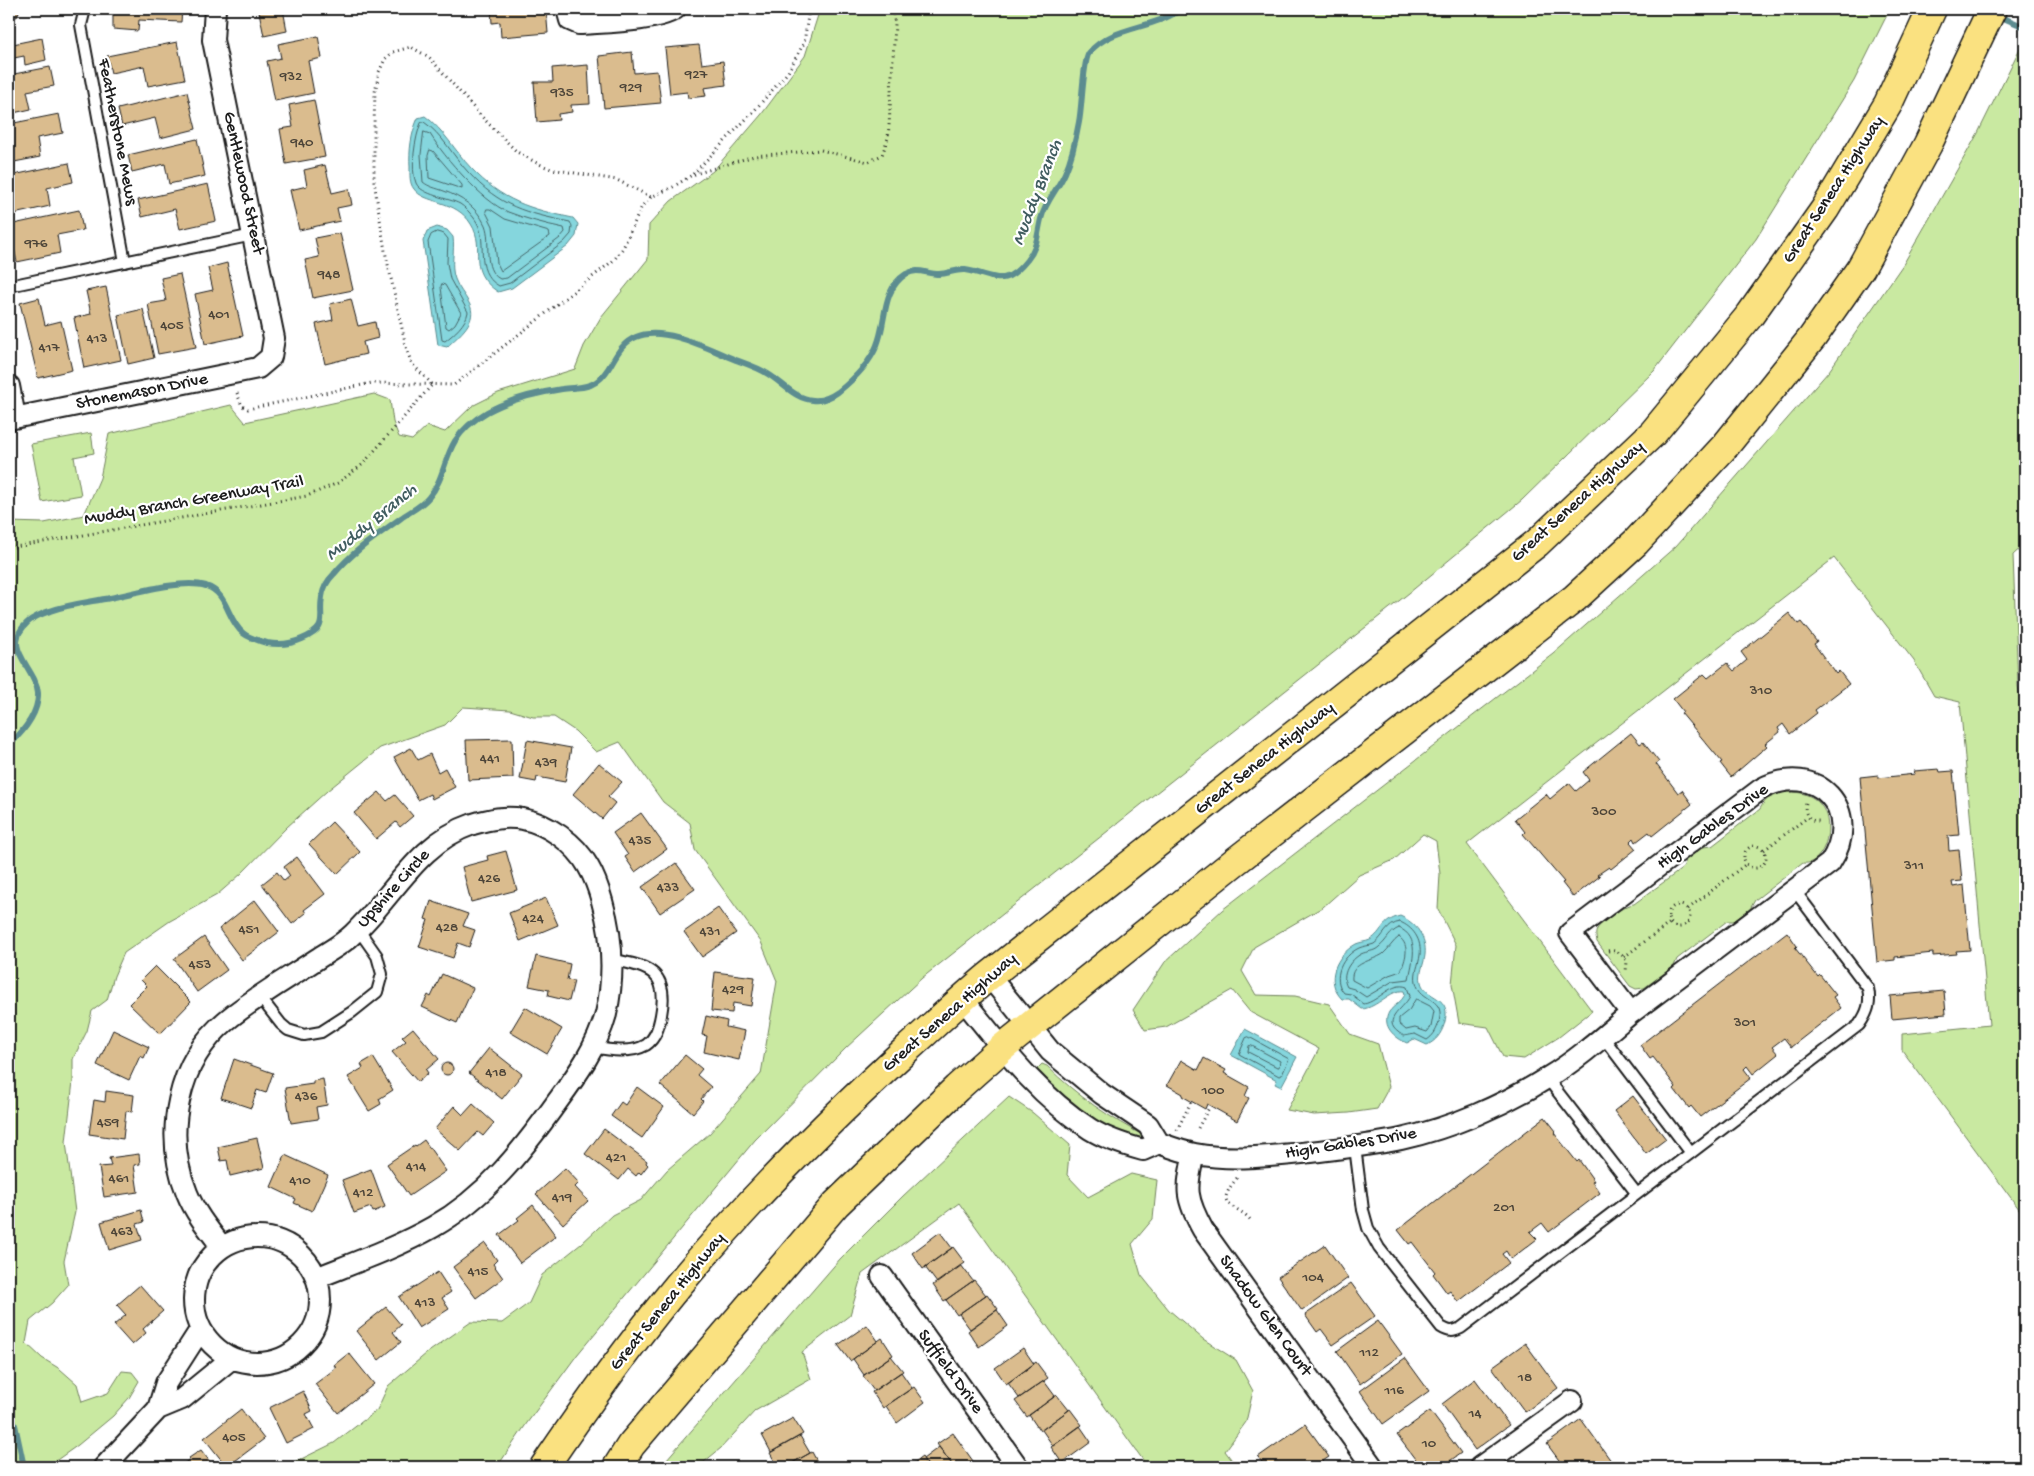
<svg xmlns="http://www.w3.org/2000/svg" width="2034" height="1476" viewBox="0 0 2034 1476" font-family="'Gochi Hand',sans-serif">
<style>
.green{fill:#c9e9a1;stroke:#72825e}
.water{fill:#85d6dd;stroke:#5b8c90}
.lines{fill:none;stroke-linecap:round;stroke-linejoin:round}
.shore{stroke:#466669;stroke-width:1}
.stream{stroke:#5b8c90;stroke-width:6}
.building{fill:#dabc8e;stroke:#1c1c1c}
.service-casing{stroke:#1c1c1c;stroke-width:14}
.minor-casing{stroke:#1c1c1c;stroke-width:24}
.primary-casing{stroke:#1c1c1c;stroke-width:31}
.path{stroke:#1c1c1c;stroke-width:3;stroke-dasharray:1 4;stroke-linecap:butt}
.service{stroke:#fff;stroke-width:10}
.minor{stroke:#fff;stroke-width:20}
.primary{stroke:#fae180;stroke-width:28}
.labels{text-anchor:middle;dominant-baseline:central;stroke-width:4.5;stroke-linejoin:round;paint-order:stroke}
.number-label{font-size:15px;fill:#4c4438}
.street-label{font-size:18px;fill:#1c1c1c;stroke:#fff}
.water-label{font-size:19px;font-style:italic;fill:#415d60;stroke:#fff}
</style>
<rect width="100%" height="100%" fill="#fff"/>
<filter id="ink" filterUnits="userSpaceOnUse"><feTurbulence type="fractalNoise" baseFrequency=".02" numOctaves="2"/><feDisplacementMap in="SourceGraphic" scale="10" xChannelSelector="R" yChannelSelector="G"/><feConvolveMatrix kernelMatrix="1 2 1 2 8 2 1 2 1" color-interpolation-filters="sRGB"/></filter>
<g filter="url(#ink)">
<path class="green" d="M820 9H1890L1854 81 1756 239 1654 371 1522 500 1409 593 922 978 846 1048 755 1140 577 1355 527 1423 497 1467H273L293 1463 334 1443 377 1410 388 1386 427 1353 471 1322 502 1323 529 1303 542 1275 581 1244 612 1215 641 1200 667 1170 710 1133 761 1074 777 981 761 942 695 850 690 823 663 802 620 742 596 752 575 731 554 717H533L510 710 463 707 445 725 380 748 327 791 287 827 241 874 217 895 170 921 124 953 114 976 107 1000 92 1011 87 1031 73 1059V1081L66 1142 75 1212 64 1261 68 1285 52 1303 30 1321 26 1343 42 1358 60 1369 77 1384 82 1402 108 1393 122 1371 132 1372 139 1381 129 1398 113 1416 78 1445 47 1467H9V522L44 523 84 515 100 478 109 434 231 405 245 422 374 394 390 400 393 422 399 437 412 440 427 426 445 432 472 406 498 393 575 369 584 346 601 317 648 259 649 225 671 201 713 171 761 115 805 56Z
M2025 38V544L2013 555 2018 686 2025 723V1217L1902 1050V1034L1989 1025 1960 702 1934 696 1914 661 1834 558 1467 844 1592 1011 1559 1037 1524 1059 1503 1057 1488 1027 1459 1023 1452 984 1456 945 1438 909 1440 874 1436 841 1423 834 1394 860 1359 875 1323 907 1254 947 1242 971 1256 995 1295 996 1329 1004 1350 1034 1378 1044 1389 1087 1377 1109 1349 1113 1314 1115 1287 1110 1319 1049 1250 1012 1232 990 1166 1027 1145 1030 1133 1010 1165 962 1222 910 1553 654 1676 546 1829 371 1904 263 1978 133Z
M91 433 94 453 74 457 81 495 42 502 31 444Z
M1786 792C1848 789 1830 868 1803 863L1755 900 1750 909 1734 921H1727L1677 959 1674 966 1644 988 1636 989 1630 986 1597 942C1596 937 1595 934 1597 929 1601 922 1626 904 1634 904L1683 868 1686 859 1703 847 1712 846 1760 809C1765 798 1774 794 1786 792Z
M1042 1064 1047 1066C1077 1096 1110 1118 1148 1138L1150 1142C1098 1129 1073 1108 1036 1071L1037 1069Z
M1009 1097 1033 1113 1070 1145 1067 1175 1088 1197 1131 1174 1157 1180 1153 1219 1132 1244 1141 1275 1169 1310 1203 1339 1236 1360 1253 1391 1246 1422 1225 1451 1237 1467H1148L959 1203 862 1274 850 1315 802 1352 811 1379 755 1411 721 1448 698 1467H660L840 1259 903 1196Z"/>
<path class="water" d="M425 116C444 130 455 151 471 168 502 201 530 209 573 218L578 224 576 236 568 246 512 288 498 292C464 269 487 249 471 224 456 199 424 204 414 189 409 183 410 174 410 167 409 150 411 134 418 118Z
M437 227 447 230 453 237C455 251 450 266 455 279 458 288 465 295 469 303 479 321 459 335 447 347L438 345 423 241 427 231Z
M1400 916C1416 923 1427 937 1425 955 1424 965 1419 972 1421 982 1425 1000 1454 994 1444 1025 1441 1034 1436 1041 1427 1045L1414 1039 1407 1043C1395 1038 1381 1026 1389 1012 1394 1005 1402 1002 1405 994L1404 991C1391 989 1377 1008 1362 1009L1349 999H1342C1324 981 1336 955 1356 944 1360 942 1366 942 1370 940 1383 932 1381 921 1400 916Z
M1245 1029 1297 1057 1281 1087 1275 1084 1277 1080 1231 1055Z"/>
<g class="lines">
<path class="shore" d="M424 122C442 134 453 156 468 172 500 207 526 213 570 222L572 226 571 234 564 242 510 283 499 286C471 270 491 239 474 218 470 213 465 207 460 204 449 198 421 195 416 183 410 169 415 137 421 123Z
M424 132 430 134C445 158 482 201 508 212 526 219 545 224 564 228L565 232 560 238 507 278 500 279C481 269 492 242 485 225 477 207 461 197 444 191 436 188 429 187 423 182L421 155Z
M430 150 433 151 462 185V189L429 178 428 156Z
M487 209H490L505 219 549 232 550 236 501 271 497 263 493 226 486 212Z
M437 232 444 234 448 239 447 263 450 279 468 312C466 324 454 334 445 341L442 340 428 242 431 235Z
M442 284 445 285 461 313 455 324 449 329 446 327 441 287Z
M1400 922C1413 927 1422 940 1420 955 1419 965 1414 972 1416 982 1420 1003 1448 996 1438 1025 1436 1031 1433 1036 1427 1040L1415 1034 1404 1036C1377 1021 1403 1011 1410 996L1407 987C1392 981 1379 1001 1364 1004L1351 994 1344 993C1331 978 1342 956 1359 948 1363 946 1369 946 1374 944 1384 937 1386 924 1400 922Z
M1399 928C1421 937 1412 962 1409 979L1393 981 1366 997 1354 989 1347 987C1340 975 1350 960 1361 954 1367 951 1374 952 1379 947 1387 941 1389 932 1399 928Z
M1399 937C1411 946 1405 959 1401 971L1389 975 1367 988 1352 980C1350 962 1373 961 1383 954 1389 949 1393 941 1399 937Z
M1416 999 1430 1006 1434 1011 1431 1027 1427 1032 1415 1028 1406 1030 1399 1024V1018L1409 1010Z
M1249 1037 1289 1059 1282 1075 1279 1076 1239 1054 1246 1038Z
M1252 1046 1280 1061 1279 1067H1277L1248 1052 1249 1046Z"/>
<path class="stream" d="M1996 15 2025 27
M9 745C23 732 39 714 38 693 36 667 0 648 27 623 32 618 43 613 50 611 69 604 90 602 110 598 135 593 182 579 206 586 228 593 227 620 243 633 249 638 260 641 267 643 279 645 291 644 302 639 330 627 318 619 322 597 323 588 328 580 334 574 353 551 378 535 401 518 411 511 422 506 429 497 443 481 444 459 455 441 462 430 475 419 487 412 510 399 536 393 562 389 573 387 586 389 596 382 613 371 614 346 636 337 664 325 709 349 736 360 747 364 759 368 768 374 783 383 795 399 813 400 822 401 831 397 838 392 853 380 870 363 877 345 887 321 881 290 906 274 918 267 926 274 939 274 948 274 956 269 965 270 995 275 1003 290 1027 260 1038 247 1037 235 1041 219 1045 202 1058 189 1065 173 1072 157 1076 139 1079 122 1082 108 1083 61 1089 53 1105 32 1137 29 1160 20 1168 17 1176 12 1184 9
M9 1413 15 1425 24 1467"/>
</g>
<path class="building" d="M9 9H20L17 17 9 14Z
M113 9H182L181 22 139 20 138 31 113 29Z
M276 9H283L287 31 264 36 259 12Z
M491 9H546L548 33 501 37 500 22 492 23Z
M9 25 13 44 42 38 46 60 25 65 24 56 9 59Z
M318 36 322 58 308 61 314 93 275 101 267 61 281 58 278 44Z
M177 42 185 79 148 86 144 66 111 73 107 56Z
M699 45 702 64 723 61 726 85 704 88 706 96 688 98 687 92 670 94 665 48Z
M632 52 634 73 657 71 661 103 604 108 599 56Z
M588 65 590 104 571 105 572 112 558 114 559 120 537 122 534 82H553L552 68Z
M50 67 54 86 27 91 31 109 9 114V75Z
M187 92 196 129 160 138 155 118 122 126 118 109Z
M314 100 325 157 286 164 280 129 293 127 289 105Z
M59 114 63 133 37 138 40 157 9 163V124Z
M197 139 205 176 169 184 165 164 132 172 128 155Z
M69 163 73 182 47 188 50 206 9 215V176Z
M325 165 332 193 349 189 352 205 337 208 340 221 299 230 290 190 307 186 304 170Z
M208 184 216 221 180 229 175 209 142 217 138 200Z
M79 210 83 230 57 235 60 253 17 262 9 225Z
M340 233 353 290 313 298 305 260 319 257 315 238Z
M227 263 243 336 205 344 195 294 213 290 208 268Z
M180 274 196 347 158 354 148 304 166 301 161 278Z
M106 287 121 360 84 368 74 318 91 314 86 291Z
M39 298 45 325 61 321 72 370 38 378 20 303Z
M351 299 358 326 375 322 378 338 363 342 366 354 325 364 316 324 333 320 330 304Z
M143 309 154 358 128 364 118 315Z
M1789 613 1798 624 1801 622 1817 642 1814 644 1836 674 1839 671 1849 684 1815 710 1817 713 1790 734 1783 724 1778 728 1780 732 1765 744 1767 746 1731 777 1720 763 1722 762 1681 713 1683 712 1673 699 1704 674 1708 678 1727 663 1734 671 1747 660 1741 652Z
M1631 733 1640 744 1643 742 1659 762 1656 764 1678 793 1682 790 1692 804 1652 836 1649 832 1636 842 1634 838 1630 842 1636 849 1611 869 1609 867 1597 875 1600 876 1573 897 1562 883 1564 882 1523 834 1525 832 1515 819 1546 794 1550 799 1569 783 1576 791 1589 780 1583 772Z
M512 739 513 778 468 780 466 740Z
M527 740 571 748 565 782 537 777 536 782 520 779Z
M411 748 418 760 430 754 438 772 445 768 455 787 432 799 430 794 418 800 394 757Z
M599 763 622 782 608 797 615 803 602 819 573 794Z
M1939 769 1940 772 1953 771 1959 835 1948 836 1949 851 1959 850 1962 881 1952 882 1953 887 1964 885 1970 950 1956 951 1957 954 1933 956V953L1895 957V960L1877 962 1860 777 1878 775V778L1915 774 1914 771Z
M379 792 387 801 395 795 413 816 400 827 396 822 376 839 354 813Z
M641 813 667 849 635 872 625 857 628 855 613 833Z
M332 822 360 852 337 874 309 844Z
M506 851 517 890 471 902 462 867 488 860 487 856Z
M297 857 325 894 304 910 306 913 292 924 262 884 277 872 284 881 290 876 284 867Z
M676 863 695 889 660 913 642 887Z
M546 898 558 925 520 941 509 913Z
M255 900 279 932 242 960 219 929Z
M431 901 468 914 463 926 475 930 469 947 458 943 453 958 419 947 428 920 425 919Z
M718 908 736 933 702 957 684 932Z
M1787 932 1797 946 1795 948 1818 977 1820 975 1836 995 1833 997 1841 1008 1791 1047 1784 1038 1772 1047 1778 1054 1753 1074 1747 1066 1744 1069 1751 1078 1700 1117 1691 1106 1689 1108 1674 1089 1676 1087 1653 1057 1650 1059 1640 1045Z
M204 937 227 970 197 992 174 959Z
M536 956 570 964 567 980 574 981 569 1001 548 996 549 990 529 986Z
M155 966 191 1002 160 1034 129 1004 147 986 141 980Z
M715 972 755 977 751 1006 733 1003 732 1013 711 1011Z
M442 974 473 988 457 1023 422 1007 428 995 431 997Z
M1944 991 1946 1014 1892 1019 1890 996Z
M525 1007 562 1029 547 1054 510 1032Z
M706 1016 727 1021 726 1027 745 1031 739 1060 704 1052 707 1036 702 1035Z
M413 1028 439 1059 426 1070 428 1073 418 1082 392 1052 406 1041 402 1037Z
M113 1030 149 1047 144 1058 140 1056 129 1080 97 1065Z
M489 1048 522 1074 502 1099 469 1073Z
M685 1055 702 1069 697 1075 711 1087 701 1099 703 1101 693 1113 660 1085Z
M373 1057 393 1090 379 1099 381 1104 369 1111 348 1077 363 1068 361 1064Z
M1204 1058 1226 1070 1224 1073 1249 1087 1245 1096 1249 1098 1237 1121 1207 1104 1205 1109 1182 1096 1183 1094 1167 1085 1181 1060 1198 1070Z
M234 1059 273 1073 266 1093 257 1090 251 1108 221 1098Z
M441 1069a6 6 0 1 1 12 0a6 6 0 1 1-12 0Z
M323 1079 327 1105 316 1107 318 1119 291 1123 285 1088 313 1084V1081Z
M637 1087 664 1107 642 1138 611 1116 621 1102 625 1105Z
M106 1091 134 1095 132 1112 126 1111 123 1139 89 1134 94 1100 105 1102Z
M1633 1096 1666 1139 1646 1154 1614 1111Z
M473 1104 494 1123 483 1136 478 1132 460 1151 435 1129 454 1106 463 1115Z
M1545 1117 1556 1131 1554 1133 1577 1162 1579 1160 1594 1181 1592 1182 1600 1193 1549 1232 1542 1223 1530 1232 1537 1239 1511 1259 1506 1251 1502 1254 1509 1263 1458 1302 1450 1291 1447 1293 1433 1274 1435 1272 1412 1242 1409 1244 1398 1230Z
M604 1129 647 1161 646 1163 648 1165 641 1174 639 1172 636 1176 628 1169 619 1180 585 1154Z
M257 1138 264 1168 230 1176 227 1160 221 1161 218 1147Z
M424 1140 446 1171 409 1196 387 1164 415 1145 416 1146Z
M139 1154 140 1164 134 1165 138 1192 104 1197 99 1167 111 1166 109 1158Z
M285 1155 328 1175 312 1211 294 1203 296 1199 271 1187Z
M565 1168 579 1183 575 1187 588 1201 563 1224 536 1194Z
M371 1169 385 1207 373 1212 371 1207 354 1213 342 1180Z
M533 1205 556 1236 520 1263 499 1235 519 1220 517 1218Z
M141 1210 144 1222 137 1224 142 1240 109 1250 101 1222Z
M940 1232 952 1248 923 1269 912 1253Z
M485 1243 497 1260 493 1264 503 1278 476 1298 453 1267Z
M1325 1245 1348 1278 1302 1311 1278 1277Z
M953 1247 965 1263 937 1283 925 1267Z
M961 1265 973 1281 944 1301 933 1285Z
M438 1272 451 1292 442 1298 449 1309 419 1328 399 1297Z
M974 1280 986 1295 957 1315 946 1300Z
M1351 1283 1375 1316 1333 1345 1321 1329 1317 1332 1305 1315Z
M140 1285 163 1311 143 1329 146 1333 132 1345 114 1325 126 1315 117 1305Z
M987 1294 998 1309 970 1329 959 1314Z
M386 1307 401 1325 393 1332 401 1342 379 1360 356 1331Z
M997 1310 1008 1326 979 1347 968 1331Z
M1378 1321 1402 1354 1360 1384 1337 1351Z
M867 1325 878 1341 850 1361 838 1345Z
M882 1338 893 1355 864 1375 853 1359Z
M1525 1343 1558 1388 1525 1412 1492 1367Z
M1023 1348 1034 1364 1006 1384 995 1368Z
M349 1353 374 1384 338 1413 315 1384 336 1368 334 1365Z
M891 1356 903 1371 874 1391 863 1376Z
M1405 1358 1429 1391 1383 1424 1360 1391Z
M1036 1362 1048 1378 1019 1398 1008 1383Z
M901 1372 912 1388 883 1408 872 1392Z
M1475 1379 1509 1425 1475 1450 1442 1404Z
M1044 1381 1055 1396 1027 1417 1015 1401Z
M914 1387 925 1402 897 1423 886 1406Z
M303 1391 312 1411 306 1414 314 1429 286 1443 269 1408Z
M1057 1395 1069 1410 1040 1431 1029 1415Z
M241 1409 264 1439 227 1467 204 1438Z
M1070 1409 1082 1425 1053 1446 1042 1430Z
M1430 1411 1461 1453 1444 1465 1445 1467H1421L1397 1435Z
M793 1418 803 1434 771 1452 762 1435Z
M1581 1419 1614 1465 1611 1467H1564L1547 1444Z
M1305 1424 1329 1457 1314 1467H1266L1258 1457Z
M1080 1426 1091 1442 1062 1463 1051 1447Z
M953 1433 973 1461 964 1467H954L937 1444Z
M800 1436 810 1453 785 1467H778L770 1453Z
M939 1447 954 1467H929L923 1459Z
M201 1450 214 1467H179L190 1459 189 1458Z
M812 1452 820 1467H785L810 1453Z
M922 1457 929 1467H908Z"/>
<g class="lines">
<g class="service-casing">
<path id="service" d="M85 9 81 25 125 262
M9 286 253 235
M260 997 281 1024 288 1030 304 1035 321 1032 352 1012 377 992 382 974 377 956 358 929
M1603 1037 1691 1153
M593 1047C609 1050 630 1054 646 1045 656 1038 659 1026 661 1015 669 973 650 966 613 960
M1547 1078 1637 1194
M1355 1147 1363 1210 1368 1228 1379 1248 1441 1327C1449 1332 1453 1332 1461 1328L1859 1025C1868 1012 1871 1003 1868 988L1795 891"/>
</g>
<g class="minor-casing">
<path id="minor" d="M567 9 570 20 579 24C602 23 658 21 675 9
M9 386 15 417
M9 419 258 368 271 357 274 338 213 40 215 9
M962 998C1000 1045 1038 1096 1090 1129 1106 1139 1125 1145 1143 1150L1159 1143 1148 1125 1102 1094 1050 1051 989 976
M1159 1143C1170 1147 1183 1152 1195 1154 1233 1161 1273 1156 1311 1152 1342 1148 1372 1145 1401 1139 1451 1128 1504 1105 1547 1078 1577 1060 1604 1036 1631 1013L1830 863C1864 811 1817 759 1761 789L1570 933 1631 1013
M1194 1154C1185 1189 1186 1199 1203 1230L1373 1467
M194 1300a63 63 0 1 1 126 0a63 63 0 1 1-126 0Z
M222 1247C209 1230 195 1213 187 1193 163 1134 177 1061 227 1020 255 997 287 979 317 959 329 951 343 944 353 934 394 896 417 843 473 824 490 819 505 816 523 819 548 824 575 843 588 866 594 876 599 890 602 901 613 939 615 975 606 1014 597 1047 577 1075 557 1102 522 1151 486 1197 433 1227 396 1248 356 1262 316 1278
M882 1276 1018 1467
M158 1409 166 1383 200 1330
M104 1467 158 1409 182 1399 231 1359
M1480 1467 1572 1401"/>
</g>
<g class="primary-casing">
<path id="primary" d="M544 1467C584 1408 626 1349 671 1294 743 1206 824 1125 907 1049 935 1024 961 999 989 976L1537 543 1653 433 1750 315 1825 209 1888 104 1932 9
M617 1467 631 1445 836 1204 957 1088 1002 1048 1232 864 1575 598 1636 542 1726 445 1812 338 1861 268 1928 144 1992 9"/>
</g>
<path class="path" d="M2022 9 2025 11
M693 174 754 111 788 72 804 43 809 9
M432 384 412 364 407 351 385 251 374 181V125L375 92 379 72 385 59 393 52 411 47 429 57 482 117 517 152 537 163 551 169 617 180 651 197
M237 393 242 406 248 409 372 383 454 385 614 260 623 248 642 206 651 197 673 187 692 175 754 156 821 150 868 162 882 155 888 138 889 126 895 24 892 9
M9 491 12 505 9 521
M9 548 307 496 338 483 362 465 432 385
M1806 803C1803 813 1809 822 1820 821
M1744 857a11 11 0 1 1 22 0a11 11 0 1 1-22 0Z
M1764 850 1808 817
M1668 916a11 11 0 1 1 22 0a11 11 0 1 1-22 0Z
M1688 909 1746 864
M1608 951C1617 949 1623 955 1627 962L1626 971
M1624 957 1670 923
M1198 1128 1210 1106
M1177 1130 1191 1102
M1237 1178C1211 1210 1238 1202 1252 1222"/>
<use href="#service" class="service"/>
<use href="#minor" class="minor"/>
<use href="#primary" class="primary"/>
</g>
</g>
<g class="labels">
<g class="number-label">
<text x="696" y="75">927</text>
<text x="291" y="77">932</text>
<text x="631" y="88">929</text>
<text x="562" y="93">935</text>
<text x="302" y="143">940</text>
<text x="36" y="244">976</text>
<text x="329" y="275">948</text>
<text x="219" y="315">401</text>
<text x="172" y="326">405</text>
<text x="97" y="339">413</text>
<text x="49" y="348">417</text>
<text x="1761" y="691">310</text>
<text x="490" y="759">441</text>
<text x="546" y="763">439</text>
<text x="1604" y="812">300</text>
<text x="640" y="841">435</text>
<text x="1914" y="866">311</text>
<text x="489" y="879">426</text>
<text x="668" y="888">433</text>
<text x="533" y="919">424</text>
<text x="447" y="928">428</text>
<text x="249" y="930">451</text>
<text x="710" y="932">431</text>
<text x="200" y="965">453</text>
<text x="733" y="990">429</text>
<text x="1745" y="1023">301</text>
<text x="496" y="1073">418</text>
<text x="1213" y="1091">100</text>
<text x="306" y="1097">436</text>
<text x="108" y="1123">459</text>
<text x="616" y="1158">421</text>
<text x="416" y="1167">414</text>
<text x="119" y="1179">461</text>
<text x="300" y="1181">410</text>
<text x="363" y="1193">412</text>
<text x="562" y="1198">419</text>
<text x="1504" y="1208">201</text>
<text x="122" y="1232">463</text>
<text x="478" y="1272">415</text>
<text x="1313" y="1278">104</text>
<text x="425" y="1303">413</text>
<text x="1369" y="1353">112</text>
<text x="1525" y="1378">18</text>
<text x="1394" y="1391">116</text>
<text x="1475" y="1414">14</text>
<text x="234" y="1438">405</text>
<text x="1429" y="1444">10</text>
</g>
<g class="street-label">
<text transform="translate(117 132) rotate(79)">Featherstone Mews</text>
<text transform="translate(243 183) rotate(78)">Gentlewood Street</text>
<text transform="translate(1834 190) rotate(-57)">Great Seneca Highway</text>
<text transform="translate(142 392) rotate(-11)">Stonemason Drive</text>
<text transform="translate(194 501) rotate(-10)">Muddy Branch Greenway Trail</text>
<text transform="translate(1578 502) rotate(-42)">Great Seneca Highway</text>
<text transform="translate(1265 759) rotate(-38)">Great Seneca Highway</text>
<text transform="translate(1713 827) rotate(-36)">High Gables Drive</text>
<text transform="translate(394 889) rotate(-48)">Upshire Circle</text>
<text transform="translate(950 1013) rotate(-41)">Great Seneca Highway</text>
<text transform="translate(1351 1144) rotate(-9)">High Gables Drive</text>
<text transform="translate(668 1302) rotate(-51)">Great Seneca Highway</text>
<text transform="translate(1265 1316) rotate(54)">Shadow Glen Court</text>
<text transform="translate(950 1372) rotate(54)">Suffield Drive</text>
</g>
<g class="water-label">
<text transform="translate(1038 193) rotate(-69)">Muddy Branch</text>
<text transform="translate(372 523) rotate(-39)">Muddy Branch</text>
</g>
</g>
<rect width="2034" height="1476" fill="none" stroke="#fff" stroke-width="30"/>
<rect x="15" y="15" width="2004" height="1446" fill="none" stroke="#1c1c1c" stroke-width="2" filter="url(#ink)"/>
</svg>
